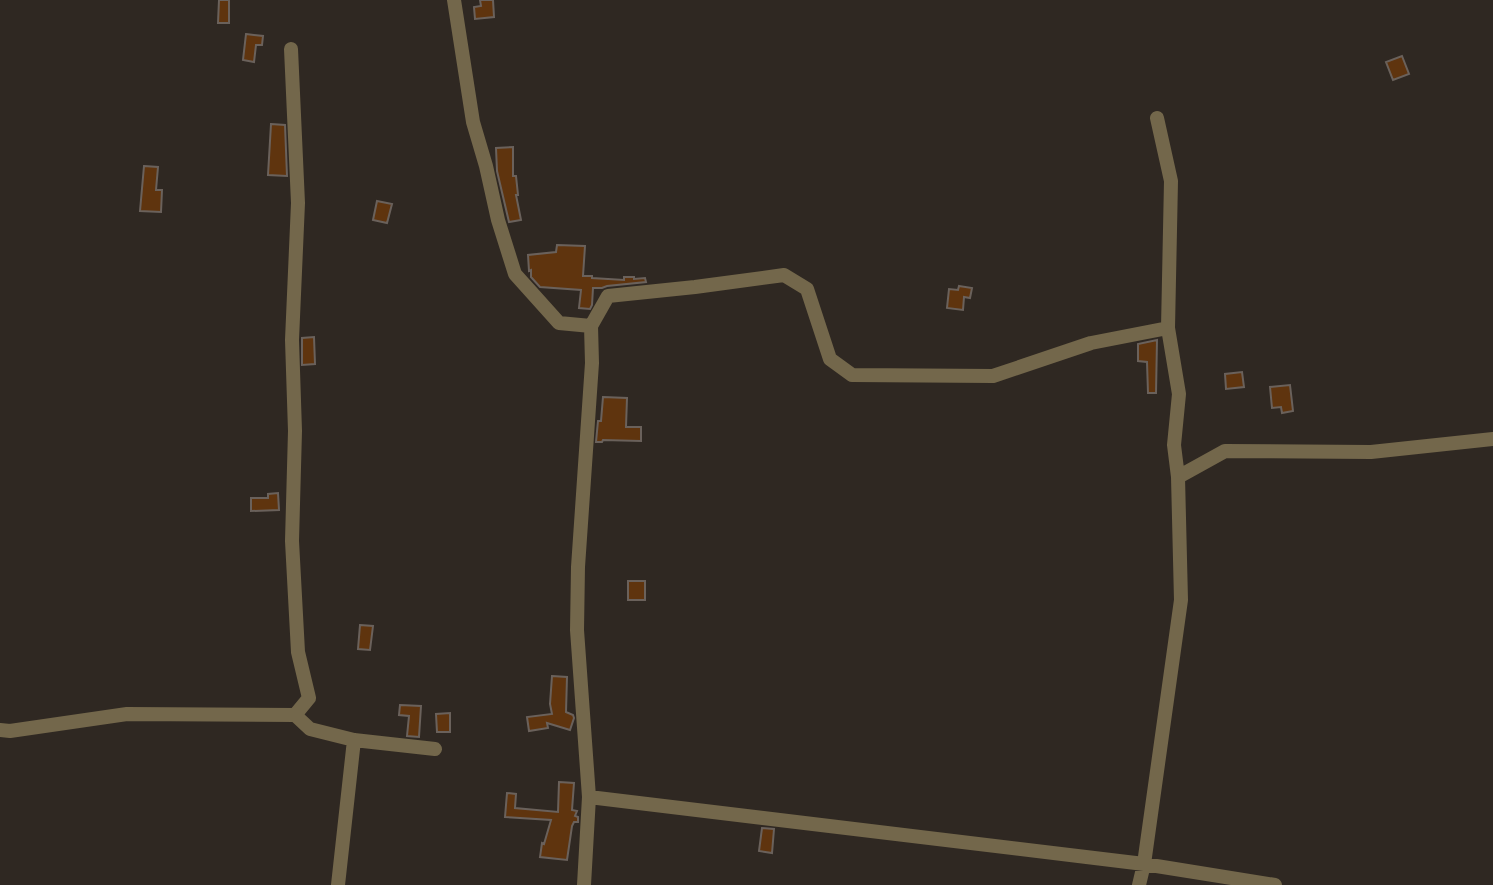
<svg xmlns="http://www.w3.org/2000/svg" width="1493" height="885" viewBox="0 0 1493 885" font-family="Inter,sans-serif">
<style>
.building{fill:#5f340e;stroke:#6a615b;stroke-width:2}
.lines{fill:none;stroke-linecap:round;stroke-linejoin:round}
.minor{stroke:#73674b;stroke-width:14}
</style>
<rect width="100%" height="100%" fill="#2f2822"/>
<path class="building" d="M219 0H229V23H218Z
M480 0H493L494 17 475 19 474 7 481 6Z
M246 34 263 36 262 45H256L254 62 243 60Z
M1402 56 1409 74 1393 80 1386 62Z
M271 124 285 125 287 176 268 175Z
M513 147V176H516L518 195H516L521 220 509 222 497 171 496 148Z
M144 166 158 167 156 190H162L161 212 140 211Z
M377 201 392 204 387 223 373 220Z
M557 245 585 246 583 276H592V278L624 280V277H634V279L645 278 646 282 607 286 602 288H593L592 305 590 309 579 308 581 290 540 287 531 277V270L529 271 528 255 556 252Z
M959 286 972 288 970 298 964 297 963 310 947 308 949 289 958 290Z
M314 337 315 364 302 365V338Z
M1157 340 1156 393H1148L1147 362 1138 361V344Z
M1242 372 1244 387 1226 389 1225 374Z
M1290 385 1293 411 1282 413 1281 407 1272 408 1270 387Z
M603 397 627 398 626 427H641V441L603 440 602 442H596L598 421H601Z
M278 493 279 510 251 511V498H268V494Z
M628 581H645V600H628Z
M360 625 373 626 370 650 358 649Z
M552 676 567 677 566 712 573 715 574 718 570 730 547 723 548 728 529 731 527 717 552 714 550 704Z
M400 705 421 706 419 737 407 736 409 716 399 715Z
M450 713V732H437L436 714Z
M559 782 574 783 572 810 577 811 575 816 578 817V822H574L572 826 567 860 540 857 542 843 544 844 551 820 505 817 507 793 516 794 515 808 558 812Z
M762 828 774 829 772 853 759 851Z"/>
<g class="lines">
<path class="minor" d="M454 0 473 122 486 166 498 220 515 274 559 323 591 326 608 296 695 287 784 275 807 289 830 359 852 375 993 376 1091 343 1168 328 1171 181 1157 118
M291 49 298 203 292 340 295 431 292 541 298 652 309 698 295 715
M1178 477 1225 451 1371 452 1493 439
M0 730 10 731 127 714 295 715 310 729 354 740 435 749
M589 797 1144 864 1275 885
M338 885 354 740
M584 885 589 797 577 630 578 567 592 363 591 326
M1139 885 1144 864 1181 600 1178 477 1174 445 1179 394 1168 328"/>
</g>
</svg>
